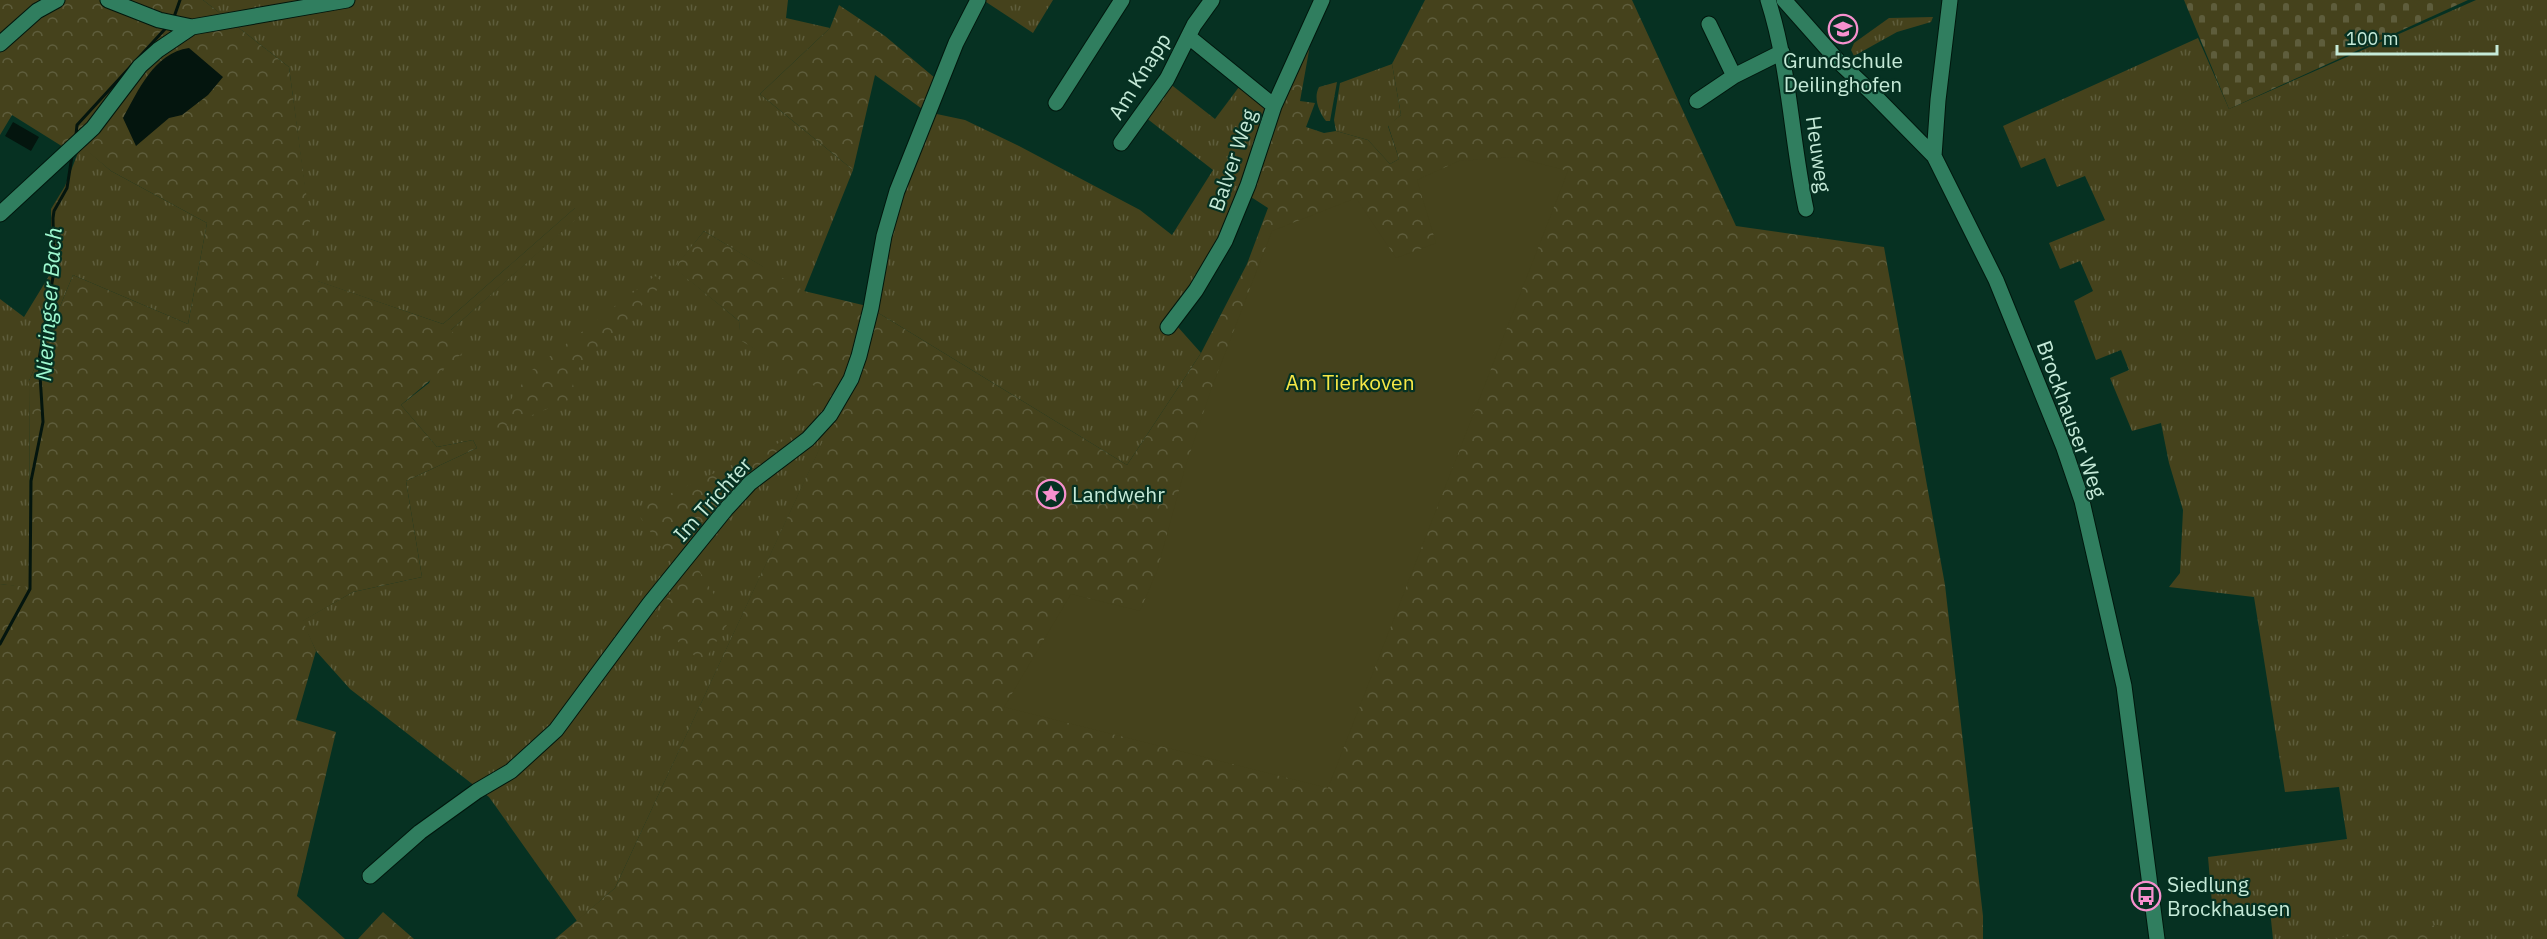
<svg xmlns="http://www.w3.org/2000/svg" width="2547" height="939" viewBox="0 0 2547 939" font-family="'IBM Plex Sans',sans-serif">
<style>
.grass{fill:url(#grass-tufts)}
.forest{fill:url(#forest-crowns)}
.cemetery{fill:url(#cemetery-stones)}
.park{fill:#45421c}
.water{fill:#04150e}
.lines{fill:none;stroke-linecap:round;stroke-linejoin:round}
.stream{stroke:#04150e;stroke-width:3}
.minor-casing{stroke:#01170d;stroke-width:17}
.minor{stroke:#307e5f;stroke-width:15}
.labels{text-anchor:middle;dominant-baseline:central;stroke-width:4.5;stroke-linejoin:round;paint-order:stroke}
.poi-label{font-size:21px;fill:#c5ead8;stroke:#063122;text-anchor:start}
.street-label{font-size:21px;fill:#c5ead8;stroke:#063122}
.park-label{font-size:21px;fill:#f6e846;stroke:#063122}
.water-label{font-size:22px;font-style:italic;fill:#9ff9d0;stroke:#063122}
</style>
<defs>
<pattern id="grass-tufts" width="24" height="20" patternUnits="userSpaceOnUse" patternTransform="scale(1.5)"><rect width="24" height="20" fill="#45421c"/><path d="M3 7l-1-3M5 7V3M7 7l1-3M15 17l-1-3M17 17v-4M19 17l1-3" fill="none" stroke="#5e5d3c"/></pattern>
<pattern id="forest-crowns" width="20" height="18" patternUnits="userSpaceOnUse" patternTransform="scale(1.5)"><rect width="20" height="18" fill="#45421c"/><path d="M2 6a3 3 0 1 1 6 0M12 15a3 3 0 1 1 6 0" fill="none" stroke="#5e5d3c"/></pattern>
<pattern id="cemetery-stones" width="16" height="16" patternUnits="userSpaceOnUse" patternTransform="scale(1.5)"><rect width="16" height="16" fill="#45421c"/><path d="M2 7V4a2 2 0 0 1 4 0v3zM10 15v-3a2 2 0 0 1 4 0v3z" fill="#5e5d3c"/></pattern>
</defs>
<rect width="100%" height="100%" fill="#063122"/>
<path class="grass" d="M203 0H788L786 18 830 28 760 94 853 170 804 292 704 231 675 268 739 321 741 340 842 401 615 888 577 921 489 797 350 689 316 651 302 621 353 592 422 577 406 481 477 448 473 440 437 447 401 405 429 383 451 330 582 213 575 208 443 324 317 281 289 67Z
M983 0H1053L1033 33Z
M2476 0H2547V939H2273L2270 910 2213 915 2208 857 2347 839 2339 787 2285 792 2254 597 2169 587 2180 573 2183 510 2169 463 2161 423 2132 431 2110 378 2129 370 2121 350 2096 360 2074 301 2093 291 2080 261 2060 269 2049 243 2105 220 2085 176 2057 187 2045 158 2021 168 2003 126 2198 38 2229 109Z
M1933 17 1931 22 1897 32 1854 56 1851 50 1854 43 1889 18Z
M1392 64 1401 115 1388 126 1399 159 1390 164 1368 140 1336 131 1334 120 1340 83Z
M1337 82 1330 121H1326C1319 112 1313 98 1319 87Z
M1169 83 1215 119 1239 87 1272 107 1237 206 1177 326 1201 353 1127 465 867 306 890 193 932 113 965 120 1019 146 1140 210 1172 235 1213 170 1145 117Z
M81 145 111 171 207 223 188 324 73 275 29 381 30 588 0 584V299L24 317 52 271 51 209 65 186Z"/>
<path class="forest" d="M0 0H203L289 67 318 281 443 324 576 207 583 213 451 330 466 350 401 405 437 447 473 440 477 448 406 481 422 577 353 592 303 621 316 651 296 720 336 732 297 896 345 939H0V584L30 587 29 381 73 275 188 324 207 223 111 171 81 146 76 155 12 115 0 135Z
M1425 0H1632L1736 226 1884 247 1945 585 1983 916V939H555L615 888 841 402 740 340 739 321 674 268 704 231 804 291 867 306 1127 465 1201 353 1247 264 1268 208 1251 197 1278 105 1310 45 1300 101 1315 103 1306 127 1324 133 1336 131 1368 140 1390 164 1399 159 1388 125 1401 115 1392 64Z
M839 5 885 36 935 78 925 111 875 75 853 170 760 94 830 28Z
M655 276 664 283 571 376 576 397 486 434 532 370Z
M796 435 800 441 780 454 695 564 730 620 703 663 654 621 681 575 635 510Z
M383 912 414 939H358Z
M2438 925 2443 939H2325Z"/>
<path class="cemetery" d="M2184 0H2468L2229 109Z"/>
<path class="park" d="M1515 157 1568 171 1328 788 1004 707 1071 594 1140 611 1157 571 1185 468 1211 390 1272 231 1356 198 1396 258 1436 243 1417 180 1459 161Z"/>
<path class="water" d="M189 48 223 77 208 95 182 115 169 118 136 146 123 118C138 91 154 53 189 48Z
M13 122 39 137 31 151 5 136Z"/>
<g class="lines">
<path class="stream" d="M174 17 180 0
M76 135 77 125 165 29
M0 644 30 589 31 481 43 422 39 360 54 271 53 218 54 211 67 188 72 156"/>
<g class="minor-casing">
<path id="minor" d="M108 0 159 20 192 27 347 0
M1768 0C1790 69 1791 139 1806 209
M1784 0 1839 62 1872 93 1934 156
M1950 0 1938 100 1934 156 1996 280 2064 448 2082 501 2124 686 2157 939
M1709 24 1734 76 1782 52
M1189 37 1274 106
M0 44 37 11 57 0
M1697 101 1734 76
M1056 103 1122 0
M1121 143 1167 79 1194 25 1212 0
M0 214 93 128 140 66 158 50 192 27
M1168 327 1196 290 1225 241 1248 185 1274 106 1322 0
M370 876 420 832 477 791 511 771 556 730 650 603 726 509 750 483 808 439 830 415 851 379 859 356 871 308 884 236 897 191 956 43 978 0"/>
</g>
<use href="#minor" class="minor"/>
</g>
<defs>
<g id="school-ring" transform="scale(1.5)"><circle r="9.5" fill="#063122" stroke="#f790ce" stroke-width="1.5"/><path d="M0-5L7-2L0 1L-7-2ZM-4 1L0 2.5L4 1V4Q0 6-4 4Z" fill="#f790ce"/></g>
<g id="sight-ring" transform="scale(1.5)"><circle r="9.5" fill="#063122" stroke="#f790ce" stroke-width="1.5"/><path d="M0-6L1.8-2.2L6-1.7L2.9 1.2L3.7 5.4L0 3.3L-3.7 5.4L-2.9 1.2L-6-1.7L-1.8-2.2Z" fill="#f790ce"/></g>
<g id="bus-ring" transform="scale(1.5)"><circle r="9.5" fill="#063122" stroke="#f790ce" stroke-width="1.5"/><path d="M-5-6H5V4H4V6H2V4H-2V6H-4V4H-5ZM-3.5-4V0h7V-4ZM-3.5 1.2v1.5H-2V1.2ZM2 1.2v1.5H3.5V1.2Z" fill="#f790ce"/></g>
</defs>
<g fill-rule="evenodd">
<use href="#school-ring" x="1843" y="29"/>
<use href="#sight-ring" x="1051" y="494"/>
<use href="#bus-ring" x="2146" y="896"/>
</g>
<g class="labels">
<g class="poi-label">
<text x="1843" y="60" text-anchor="middle">Grundschule<tspan x="1843" dy="24">Deilinghofen</tspan></text>
<text x="1072" y="494">Landwehr</text>
<text x="2167" y="884">Siedlung<tspan x="2167" dy="24">Brockhausen</tspan></text>
</g>
<g class="street-label">
<text transform="translate(1139 76) rotate(-58)">Am Knapp</text>
<text transform="translate(1819 154) rotate(82)">Heuweg</text>
<text transform="translate(1232 160) rotate(-71)">Balver Weg</text>
<text transform="translate(2072 419) rotate(70)">Brockhauser Weg</text>
<text transform="translate(712 499) rotate(-48)">Im Trichter</text>
</g>
<g class="park-label">
<text x="1350" y="382">Am Tierkoven</text>
</g>
<g class="water-label">
<text transform="translate(48 304) rotate(-86)">Nieringser Bach</text>
</g>
</g>
<path d="M2337 45v9h160v-9" fill="none" stroke="#c5ead8" stroke-width="3"/>
<text x="2346" y="45" font-size="18" fill="#c5ead8" stroke="#063122" stroke-width="4.5" paint-order="stroke">100 m</text>
</svg>
